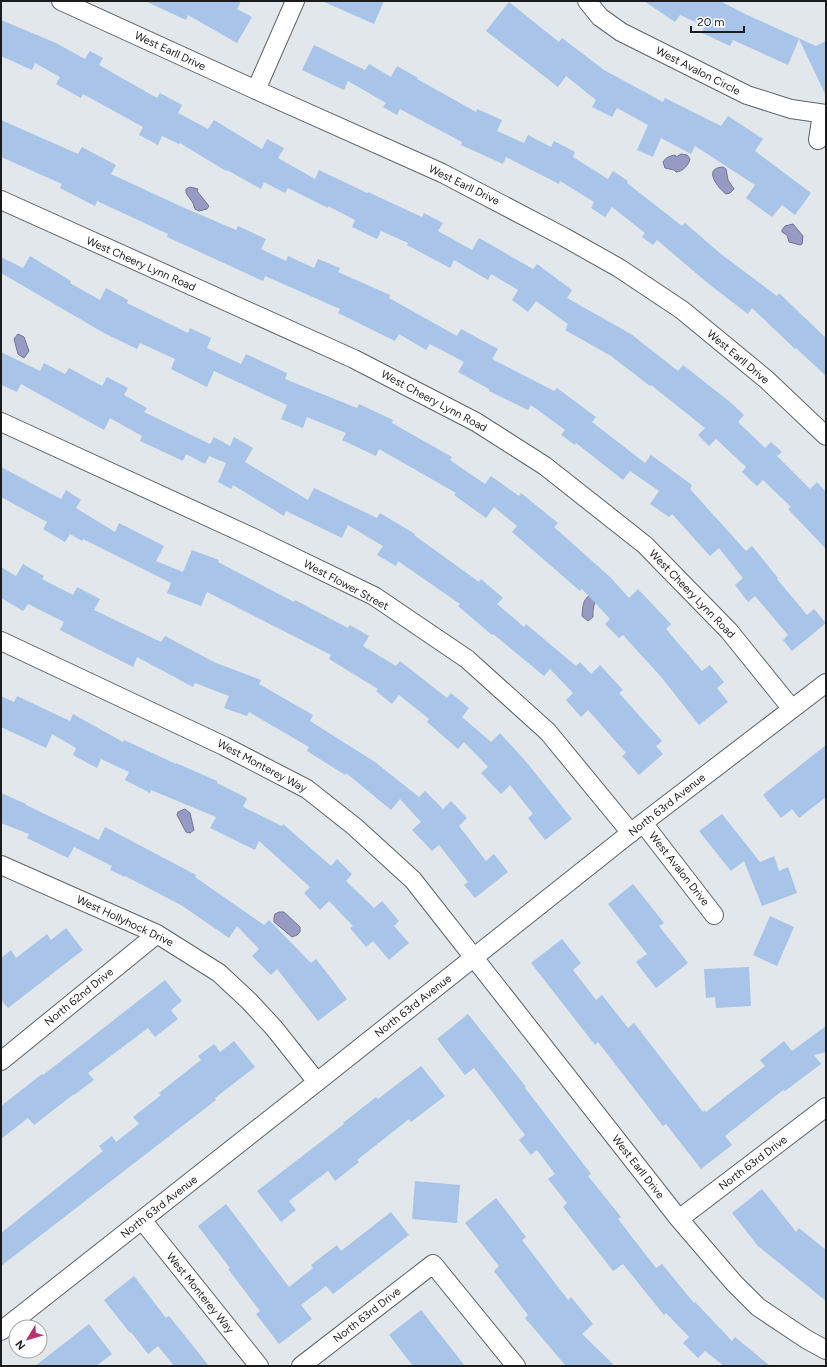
<svg xmlns="http://www.w3.org/2000/svg" width="827" height="1367" viewBox="0 0 827 1367" font-family="Figtree,sans-serif">
<style>
.water{fill:#979ac3;stroke:#727492}
.building{fill:#a8c4e9}
.lines{fill:none;stroke-linecap:round;stroke-linejoin:round}
.street-casing{stroke:#5e6366;stroke-width:20}
.street{stroke:#fff;stroke-width:18}
.labels{text-anchor:middle;dominant-baseline:central;stroke-width:3;stroke-linejoin:round;paint-order:stroke}
.street-label{font-size:11px;fill:#1a1c1e;stroke:#fff}
</style>
<rect width="100%" height="100%" fill="#e1e7eb"/>
<path class="water" d="M681 154 687 155 690 159C689 165 682 172 676 172L674 170 665 168 663 162C666 157 670 156 675 155L676 157Z
M723 167 726 169 728 180 734 189 730 193 726 194C718 188 702 168 723 167Z
M190 187 198 189 197 191 209 206 207 209 199 211 195 209 193 203 186 193V189Z
M793 224 803 236 802 244 800 245 789 242 787 235 782 232V230L785 226Z
M18 334 24 337 29 351 24 358 18 354 14 339Z
M590 595 595 601 593 610V617L588 621 582 616C583 608 582 600 590 595Z
M185 809 190 813 194 830 190 833 186 832 177 815 178 812Z
M279 912H284L300 927V932L297 935 292 937 274 922V917L275 914Z"/>
<path class="building" d="M145 1H241L237 9 252 17 237 43 188 15 186 20Z
M322 1H384L374 24Z
M644 1H720L745 14 816 46 826 41V96L799 39 788 65 733 40 730 46 702 33 704 26 680 15 675 22Z
M509 2 559 42 562 38 604 70 663 102 665 98 721 126 728 116 763 139 755 151 811 193 795 215 782 205 772 217 746 198 755 185 695 146 691 154 661 138 653 157 637 150 648 125 617 108 612 117 592 107 596 100 566 76 558 87 486 31Z
M1 20 56 43 85 59 90 51 103 58 99 65 157 98 160 93 182 105 178 113 208 129 214 120 262 149 267 139 284 148 278 158 315 179 319 170 367 193 368 192 422 217 424 213 443 223 438 231 472 250 479 238 533 269 537 264 572 290 567 298 631 334 678 371 683 365 730 402 744 415 738 422 765 448 771 442 782 452 777 456 810 489 817 482 826 492V549L788 509 791 507 763 480 757 486 742 472 746 467 716 439 709 446 698 435 705 428 651 385 650 386 611 356 565 330 568 324 536 301 528 312 512 300 518 290 491 274 488 280 454 260 450 268 407 245 408 243 381 231 377 239 352 227 355 220 328 206V208L288 188 285 193 264 182 261 189 227 170 226 171 180 143 179 144 162 136 158 145 139 135 143 127 83 94 81 98 56 84 60 77 35 63 32 70 1 56Z
M314 45 365 70 369 64 391 77 397 66 418 78 417 79 476 112 477 109 502 120 497 131 524 143 528 135 551 147 554 141 575 152 573 157 608 179 613 171 628 181 627 183 682 226 685 223 721 254 777 296 779 293 826 338V376L796 348 795 349 752 308 748 314 710 285 657 240 653 245 642 237 645 233 612 207 605 217 591 208 594 202 560 181 559 184 506 157 503 164 461 145 462 142 400 109 397 115 383 107 386 103 348 81 344 90 302 70Z
M1 120 78 154 82 147 116 165 111 174 180 206 236 230 238 226 266 239 261 249 286 261 288 256 314 268 318 259 340 268 338 272 390 295 389 298 457 336 461 329 498 349 492 359 554 391 557 388 596 417 592 422 645 463 651 455 692 485 690 489 746 551 752 546 778 578 777 579 807 615 814 609 826 623 792 651 783 640 788 635 755 596 748 602 735 585 743 578 719 548 710 556 672 514 669 517 650 504 659 491 630 471 623 480 576 443 575 445 561 435 565 430 531 405 528 410 489 391V389L458 372 464 362 430 344 426 350 399 334 395 341 338 313 340 309 265 276 263 281 167 237 168 234 97 201 95 206 60 188 62 184 1 157Z
M30 256 71 281 70 283 100 300 106 288 128 300 127 303 188 333 190 328 211 338 207 348 241 364 246 354 287 373 285 379 357 408 359 404 393 420 392 423 452 457 450 460 485 484 491 476 519 496 521 493 558 523 554 527 610 577 629 598 638 589 671 624 666 629 702 671 710 665 724 682 717 688 728 702 699 725 662 678 623 635 619 638 605 624 610 619 582 589 580 591 512 532 517 526 494 507 486 518 454 495 456 493 379 449 376 456 342 440 346 433 307 417 303 428 281 419 287 405 214 371 207 387 171 369 175 359 140 343 137 349 104 333 1 273V257L23 268Z
M1 352 40 371 44 363 65 374 69 368 102 386 107 377 128 388 124 395 147 408 144 412 210 444 214 437 230 446 234 437 253 448 245 462 308 500 314 488 377 518 380 513 415 534 414 535 479 582 481 579 503 598 497 604 524 627 526 624 576 666 580 662 591 674 600 665 623 690 619 693 662 741 656 746 663 754 639 775 622 756 626 753 588 710 581 717 566 700 573 693 550 669 544 676 493 634 492 635 458 606 460 604 398 561 396 566 377 555 383 546 348 525 342 538 286 511 284 516 233 485 231 489 218 482 226 463 209 456 205 464 186 454 183 461 140 441 142 436 110 418 104 430 21 384 17 392 1 385Z
M1 467 61 499 66 490 81 500 76 508 115 532 119 523 164 546 156 561 183 572 192 550 219 560 218 562 294 602 295 600 348 628 350 625 369 636 363 646 396 666 400 661 447 698 451 693 469 708 462 717 491 742 500 733 528 764 572 819 545 840 528 818 533 814 510 785 501 794 481 773 488 767 464 742 458 749 427 722 429 719 399 695 392 704 376 691 378 689 329 659 331 655 207 592 201 606 167 593 171 583 83 539 82 541 70 534 65 542 43 529 47 522 1 497Z
M23 564 44 576 42 579 73 595 77 587 100 599 94 610 161 642 165 636 216 663 261 680 259 684 313 715 310 721 375 762 419 797 425 791 443 809 451 801 467 818 459 826 486 861 494 854 508 872 475 898 464 885 468 882 439 845 432 851 412 830 421 822 400 799 391 810 346 773 345 775 307 751 309 747 249 712 247 716 224 708 229 696 195 683 193 687 137 657 133 667 60 630 64 622 28 604 23 611 1 598V567L16 576Z
M1 696 14 702 17 696 70 721 73 714 123 742 124 740 176 764V763L217 781V783L247 798 243 807 282 826 283 824 331 866 337 859 352 874 346 881 374 908 382 901 399 921 394 926 409 943 389 960 373 941 366 947 350 928 353 926 329 901 320 910 304 893 310 887 259 841 255 850 210 828 216 817 151 790 150 793 125 780 129 772 101 759 97 768 73 755 76 748 52 734 46 748 1 727Z
M826 745V797L799 818 792 809 781 818 763 795Z
M1 793 26 804V805L99 840 105 827 196 875 195 877 264 925 269 920 311 963 316 959 347 999 318 1021 277 969 271 975 252 956 259 949 237 926 229 938 181 905 125 876V877L110 870 112 866 74 847 68 858 27 838 29 834 1 823Z
M722 814 760 862 774 856 779 871 788 867 797 893 762 906 744 861 731 871 699 831Z
M633 884 664 923 659 926 688 963 656 988 636 962 647 954 608 904Z
M770 916 794 927 777 966 753 955Z
M66 928 83 950 8 1008 1 1000V958L11 950 16 958 47 934 51 940Z
M562 939 581 963 573 970 596 1000 602 995 628 1028 634 1023 703 1112 705 1110 706 1112 765 1066 760 1060 784 1041 792 1051 826 1026V1052L814 1055 821 1064 785 1091 783 1090 725 1136 732 1145 701 1169 666 1124 663 1126 598 1042 595 1045 531 963Z
M749 967 751 1006 716 1008 715 997 706 998 704 969Z
M165 980 182 1001 171 1010 178 1019 155 1037 148 1028 88 1073 94 1080 74 1095V1094L34 1125 28 1118 1 1139V1106L42 1074 43 1075 83 1044Z
M468 1014 526 1087 525 1088 591 1174 588 1176 621 1217 618 1219 656 1268 662 1264 694 1303 695 1302 732 1341 735 1337 770 1366H724L705 1351 698 1358 683 1343 689 1337 666 1313 664 1315 623 1264 613 1271 563 1207 567 1203 548 1179 555 1174 537 1150 531 1155 519 1140 525 1135 474 1068 465 1075 437 1039Z
M234 1041 255 1067 215 1098 216 1100 1 1266V1233L103 1151 99 1146 112 1136 116 1142 139 1124 133 1117 161 1095 159 1093 201 1060 198 1056 214 1044 220 1052Z
M421 1066 445 1096 411 1122 409 1119 357 1160 359 1162 335 1181 328 1171 316 1180 289 1201 296 1210 281 1222 257 1191 344 1124 343 1123 376 1097 378 1099Z
M415 1181 460 1185 457 1223 412 1219Z
M762 1189 796 1232 799 1228 826 1250V1301L758 1246 732 1213Z
M496 1198 526 1237 522 1240 568 1300 571 1297 593 1324 582 1334 615 1366H566L525 1318 528 1315 494 1271 499 1266 465 1223Z
M226 1204 289 1287 313 1268 311 1265 337 1245 341 1251 391 1212 409 1235 333 1294 326 1286 301 1305 312 1319 279 1344 256 1314 260 1311 228 1269 230 1268 198 1226Z
M134 1276 166 1318 169 1316 209 1366H174L158 1346 148 1354 131 1332 130 1333 104 1300Z
M421 1310 465 1366H413L389 1335Z
M89 1324 112 1354 96 1366H35Z"/>
<g class="lines">
<g class="street-casing">
<path id="street" d="M61 1 256 90 442 173 564 237 619 268 682 310 767 380 826 436
M587 1 600 17 621 32 747 95 791 109 826 114
M256 90 295 1
M818 140 822 114
M1 200 354 359 476 422 545 466 645 545 729 631 792 709
M1 422 254 538 374 596 467 659 548 732 631 833
M1 641 224 746 307 789 355 827 413 880 679 1219 734 1283 758 1307 806 1339 826 1350
M643 823 714 915
M1 865 157 934 219 973 249 1001 274 1028 317 1082
M1 1061 157 934
M679 1219 826 1107
M142 1220 259 1366
M1 1331 317 1082 643 823 826 683
M301 1366 433 1264 516 1366"/>
</g>
<use href="#street" class="street"/>
</g>
<g class="labels">
<g class="street-label">
<text transform="translate(170 51) rotate(25)">West Earll Drive</text>
<text transform="translate(698 71) rotate(27)">West Avalon Circle</text>
<text transform="translate(464 185) rotate(26)">West Earll Drive</text>
<text transform="translate(141 264) rotate(24)">West Cheery Lynn Road</text>
<text transform="translate(738 357) rotate(40)">West Earll Drive</text>
<text transform="translate(434 401) rotate(28)">West Cheery Lynn Road</text>
<text transform="translate(346 585) rotate(28)">West Flower Street</text>
<text transform="translate(692 594) rotate(46)">West Cheery Lynn Road</text>
<text transform="translate(262 766) rotate(28)">West Monterey Way</text>
<text transform="translate(667 805) rotate(-38)">North 63rd Avenue</text>
<text transform="translate(679 869) rotate(52)">West Avalon Drive</text>
<text transform="translate(125 921) rotate(25)">West Hollyhock Drive</text>
<text transform="translate(79 997) rotate(-39)">North 62nd Drive</text>
<text transform="translate(413 1006) rotate(-38)">North 63rd Avenue</text>
<text transform="translate(753 1163) rotate(-37)">North 63rd Drive</text>
<text transform="translate(638 1167) rotate(52)">West Earll Drive</text>
<text transform="translate(159 1207) rotate(-38)">North 63rd Avenue</text>
<text transform="translate(200 1293) rotate(51)">West Monterey Way</text>
<text transform="translate(367 1315) rotate(-38)">North 63rd Drive</text>
</g>
</g>
<rect width="827" height="1367" fill="none" stroke="#1a1c1e" stroke-width="4"/>
<g transform="translate(28 1339) rotate(232)"><circle r="19" fill="#ffffff" stroke="#a3a4a5"/>
<path d="M0-3L7 15L0 10L-7 15Z" fill="#bc326c"/>
<text y="-6" font-size="11" font-weight="bold" text-anchor="middle" fill="#1a1c1e">N</text>
</g>
<path d="M691 26v6h53v-6" fill="none" stroke="#1a1c1e" stroke-width="2"/>
<text x="697" y="26" font-size="12" fill="#1a1c1e" stroke="#ffffff" stroke-width="3" paint-order="stroke">20 m</text>
</svg>
